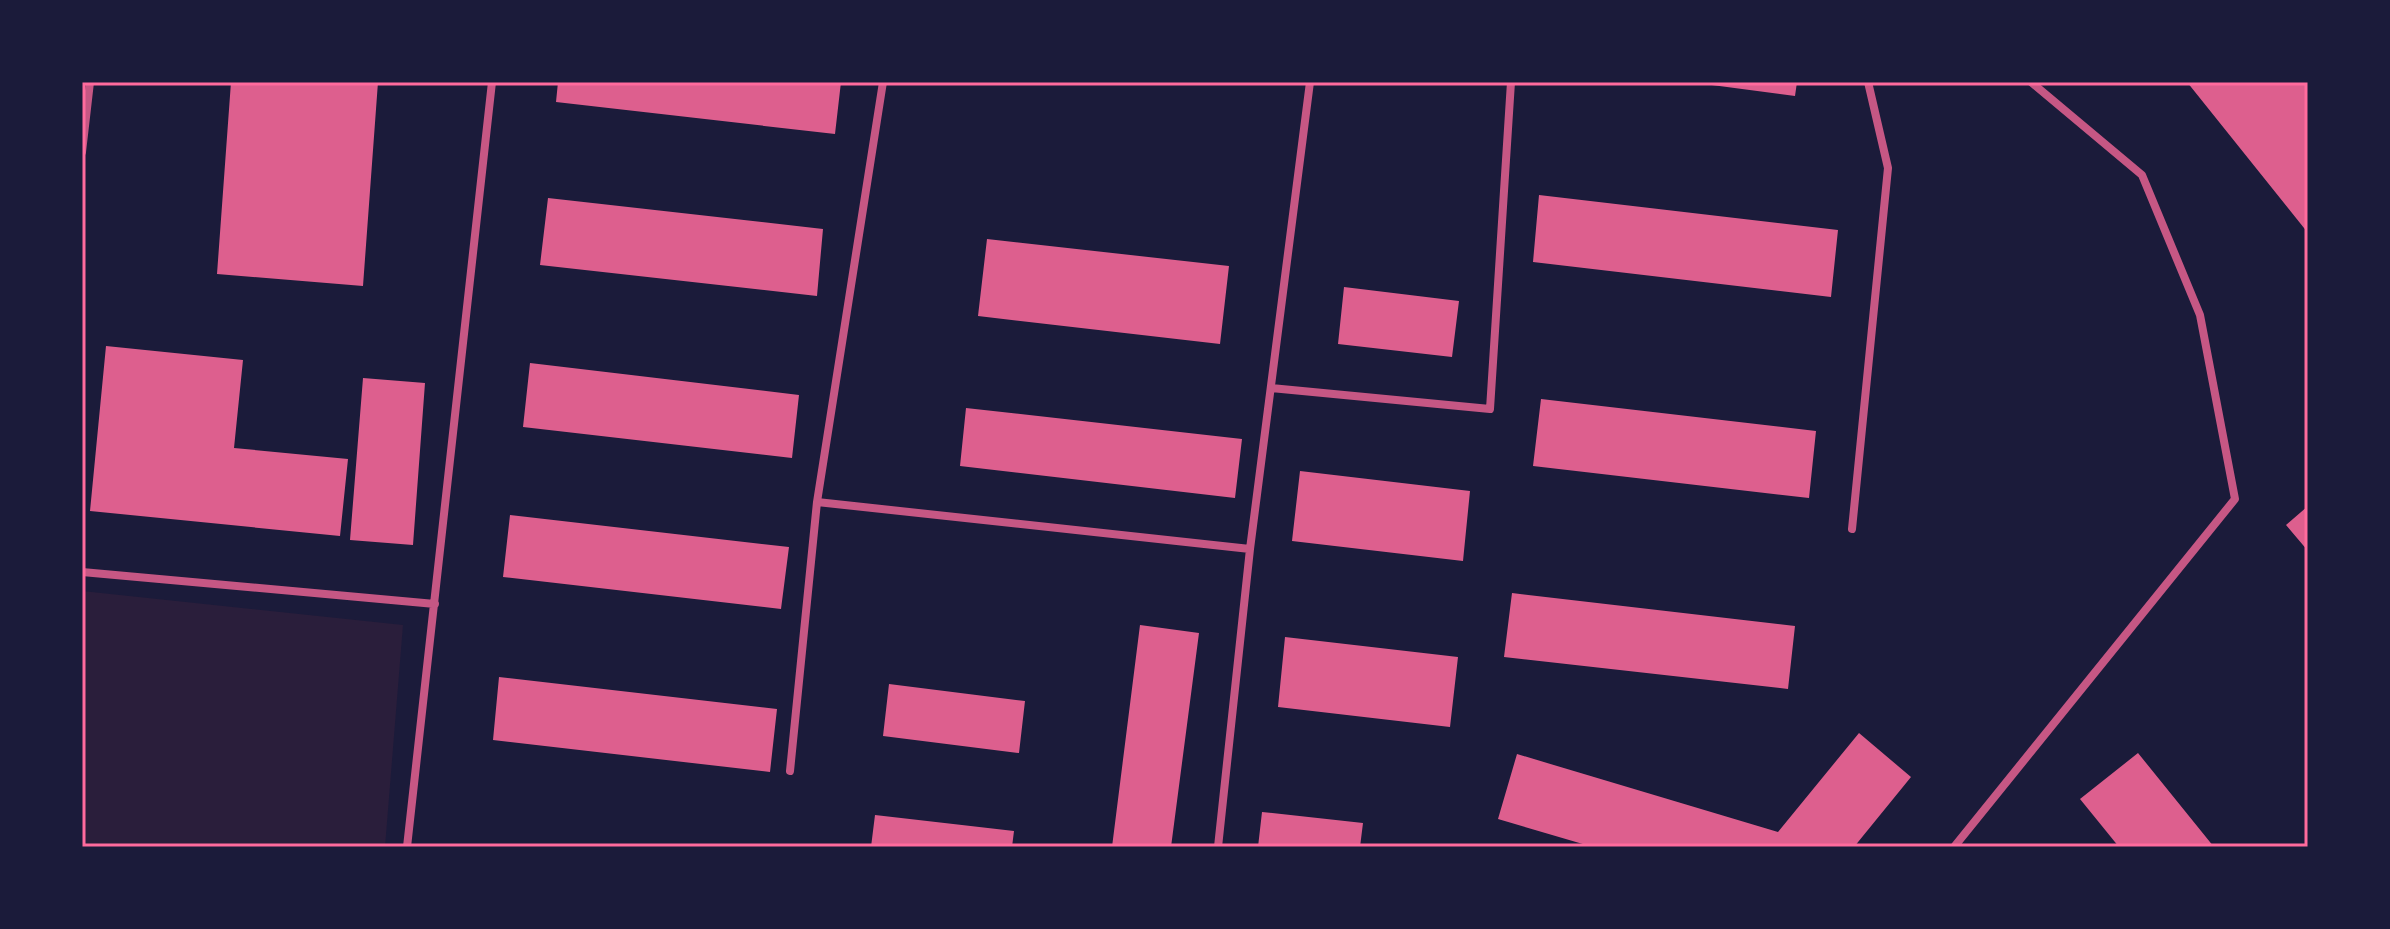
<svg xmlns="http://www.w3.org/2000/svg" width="2390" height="929" viewBox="0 0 2390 929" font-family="'Sofia Sans Condensed',sans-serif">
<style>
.green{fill:#2a1e3b}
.building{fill:#dd5f8e}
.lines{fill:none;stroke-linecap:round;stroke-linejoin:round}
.minor{stroke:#c65784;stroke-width:8}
.neatline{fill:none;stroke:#ff6b9d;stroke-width:3}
</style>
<rect width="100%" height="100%" fill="#1b1b3a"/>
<path class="green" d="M82 591 403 625 385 847H82Z"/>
<path class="building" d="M231 82H378L363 286 217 274Z
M558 82H841L835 134 556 102Z
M1689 82H1797L1795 96Z
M2187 82H2308V233Z
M1539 195 1838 230 1831 297 1533 262Z
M548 198 823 229 817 296 540 265Z
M987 239 1229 266 1220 344 978 316Z
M1344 287 1459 301 1452 357 1338 344Z
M106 346 243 360 234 448 348 459 340 536 90 511Z
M530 363 799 395 792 458 523 427Z
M363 378 425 383 413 545 350 540Z
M1541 399 1816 431 1809 498 1533 466Z
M966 408 1242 439 1235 498 960 466Z
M1300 471 1470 491 1463 561 1292 541Z
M2308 506V551L2286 525Z
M510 515 789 547 781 609 503 577Z
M1512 593 1795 626 1788 689 1504 657Z
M1140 625 1199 633 1171 847H1112Z
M1285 637 1458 657 1450 727 1278 707Z
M499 677 777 709 770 772 493 740Z
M889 684 1025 701 1019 753 883 736Z
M1859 733 1911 777 1854 847H1593L1498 819 1517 754 1778 832Z
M2138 753 2214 847H2119L2080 799Z
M1262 812 1363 823 1360 847H1258Z
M875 815 1014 831 1012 847H871Z"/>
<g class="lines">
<path class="minor" d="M82 152 90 82
M1271 388 1490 409 1511 82
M817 502 1250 549
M1852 529 1888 168 1868 82
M82 572 435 604
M790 771 817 502 883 82
M407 847 492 82
M1218 847 1250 549 1310 82
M1954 847 2235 499 2200 315 2142 175 2031 82"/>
</g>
<rect width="2390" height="929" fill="none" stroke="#1b1b3a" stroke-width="168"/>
<rect x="84" y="84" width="2222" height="761" class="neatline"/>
</svg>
